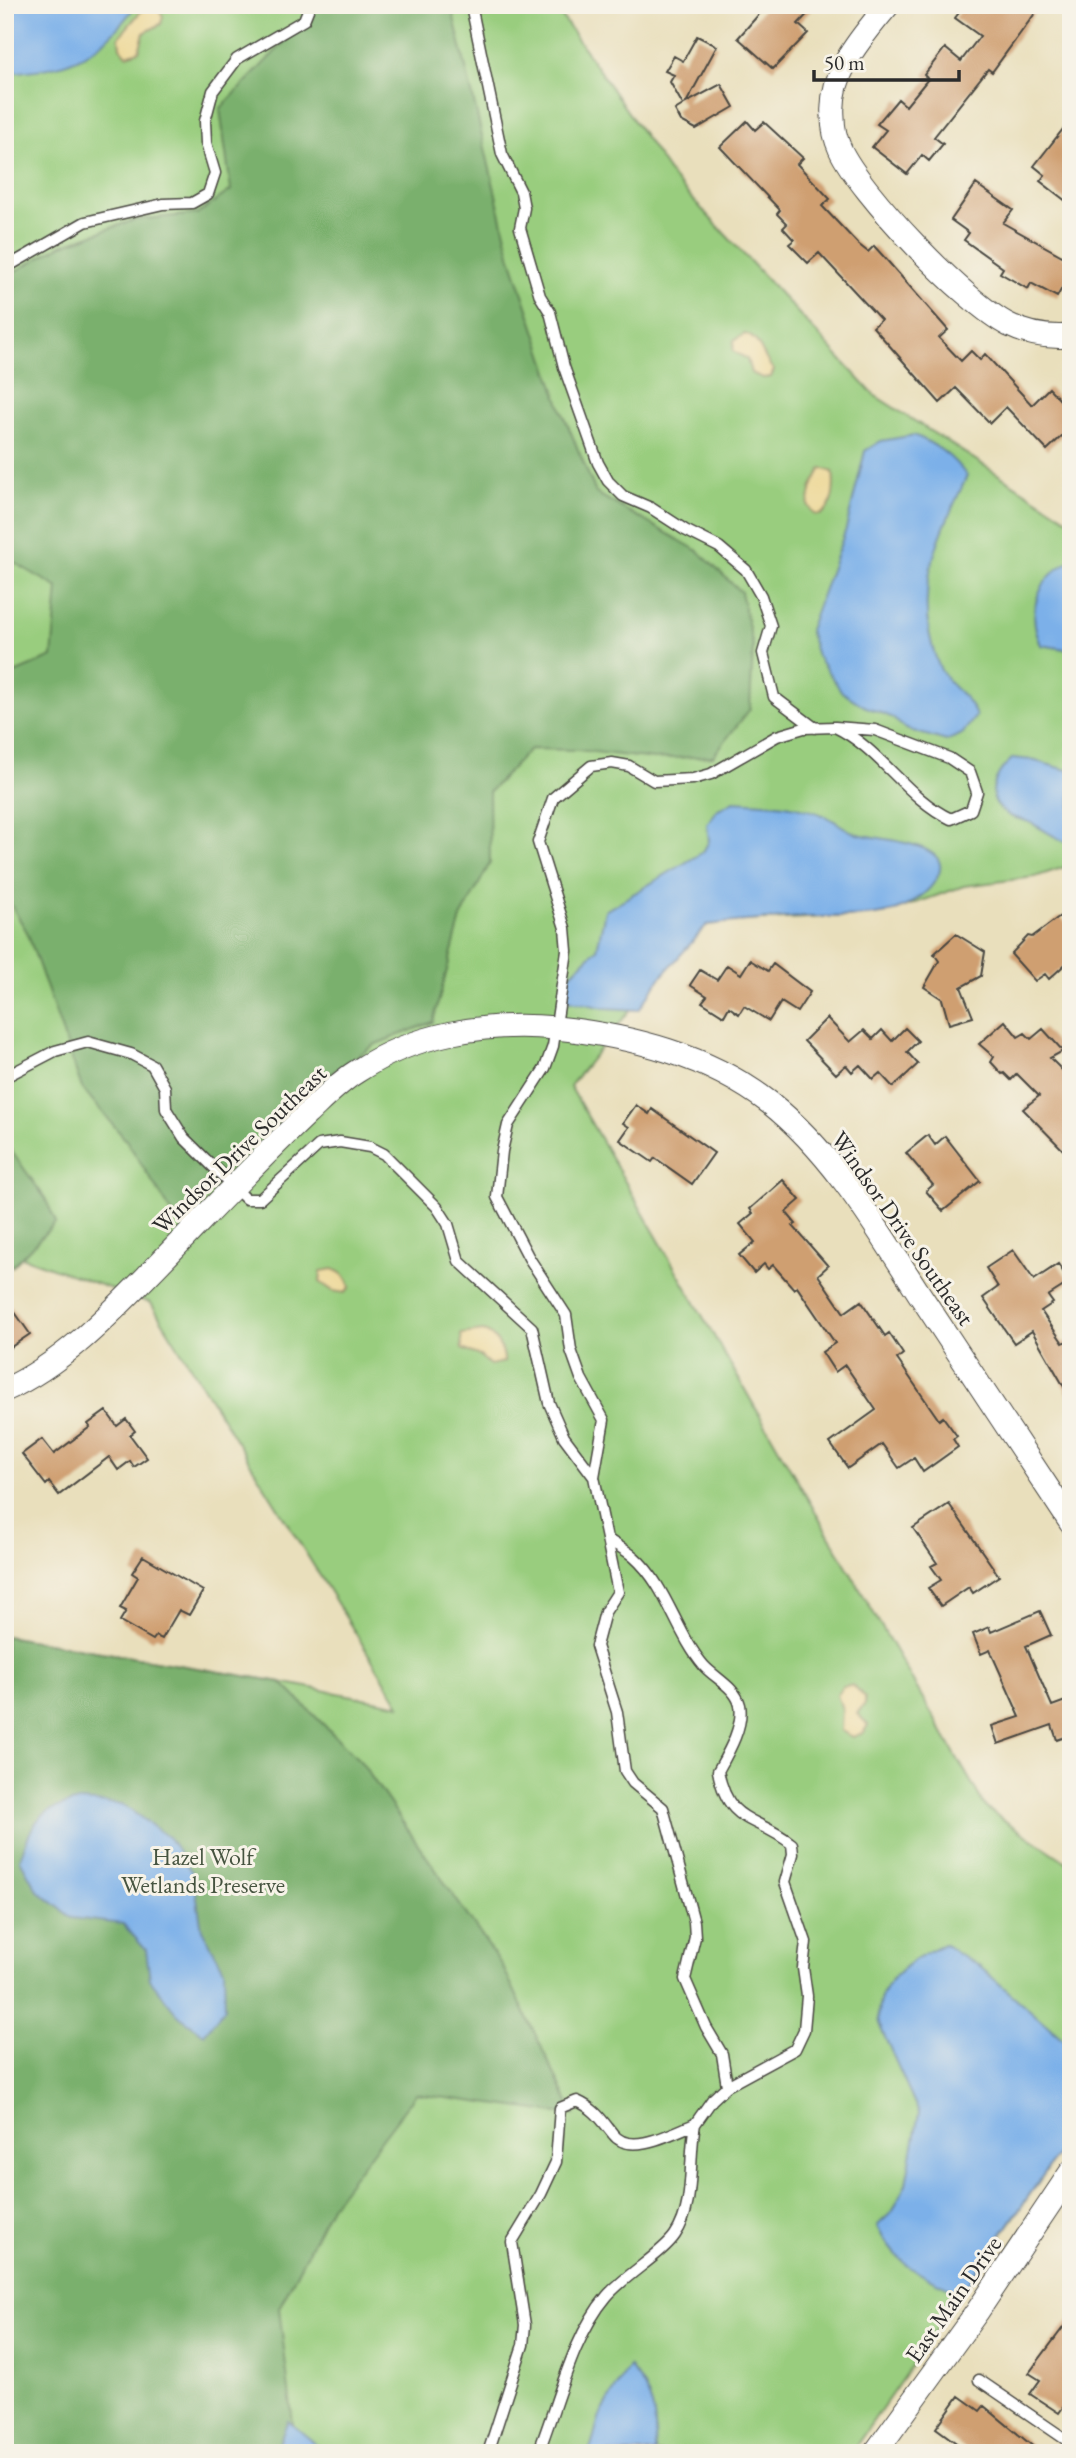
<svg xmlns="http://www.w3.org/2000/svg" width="1076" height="2458" viewBox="0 0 1076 2458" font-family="'EB Garamond',serif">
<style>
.green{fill:#99cd7e;stroke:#627c54;stroke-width:2}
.forest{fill:#7ab06d;stroke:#526e4c;stroke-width:2}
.sand{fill:#eeda9e;stroke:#8c8264;stroke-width:2}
.water{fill:#7bb0e9;stroke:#536e8a;stroke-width:2}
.building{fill:#cf9f71}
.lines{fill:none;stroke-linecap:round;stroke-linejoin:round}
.service-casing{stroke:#484641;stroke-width:13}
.minor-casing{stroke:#484641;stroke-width:25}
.service{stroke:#fff;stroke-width:10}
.minor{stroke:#fff;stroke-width:23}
.labels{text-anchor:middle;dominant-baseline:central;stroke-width:6;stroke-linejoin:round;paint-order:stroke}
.street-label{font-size:24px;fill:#2b2b2b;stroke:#f7f3e8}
.park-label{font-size:24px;fill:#465440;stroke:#f7f3e8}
</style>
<rect width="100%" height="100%" fill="#f7f3e8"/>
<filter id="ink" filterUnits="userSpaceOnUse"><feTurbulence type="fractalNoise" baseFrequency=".0143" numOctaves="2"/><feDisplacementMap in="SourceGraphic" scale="14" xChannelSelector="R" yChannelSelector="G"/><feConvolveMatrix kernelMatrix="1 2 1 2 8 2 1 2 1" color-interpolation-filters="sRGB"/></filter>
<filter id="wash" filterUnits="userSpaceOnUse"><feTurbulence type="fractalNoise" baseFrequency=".00686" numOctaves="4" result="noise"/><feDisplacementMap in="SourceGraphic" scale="28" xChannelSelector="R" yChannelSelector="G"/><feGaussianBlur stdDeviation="1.57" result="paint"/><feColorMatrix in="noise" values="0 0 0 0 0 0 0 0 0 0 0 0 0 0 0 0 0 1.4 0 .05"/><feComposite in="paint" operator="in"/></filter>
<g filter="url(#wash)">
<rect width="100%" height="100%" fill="#e9dfbc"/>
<path class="green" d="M5 5H554L674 179 874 395 1071 521V865L1035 877 964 886 899 909 870 915 699 923 570 1086 986 1808 1071 1865V2135L851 2453H5V1636L281 1682 400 1705 151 1303 5 1251Z"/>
<path class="forest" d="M320 5H451L511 258 562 411 596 493 698 551 741 592 753 646 750 709 713 756 654 759 578 750 530 749 489 792 490 863 461 918 433 1022 376 1044 314 1085 176 1219 126 1140 82 1088 27 932 5 895V677L52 657 58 588 5 557V277L62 245 134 220 197 214 231 190 220 109Z
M5 1142 45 1198 56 1222 12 1267 5 1264Z
M5 1636 281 1682 361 1762 503 1967 574 2115 416 2094 331 2206 279 2308 295 2440 291 2453H5Z"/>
<path class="sand" d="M156 6 163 16 161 24 144 33 139 51 127 55 120 47 119 37 142 10Z
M745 334C762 339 762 359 774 370L771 377 763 378 751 373 747 359 733 351 734 340Z
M822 468 833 472C835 487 834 508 820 515L814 514 808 505 812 486Z
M333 1269C342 1273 348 1277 350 1287L345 1293 333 1291 320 1282 321 1271Z
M483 1331C494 1333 505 1351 504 1362L490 1365 480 1356 462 1349 461 1334Z
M852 1685 865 1697V1704L857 1713 868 1725 863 1733 853 1737 841 1731 842 1709 837 1695 843 1686Z"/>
<path class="water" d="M5 5H136C98 58 70 69 5 73Z
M914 435C937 445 952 456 967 476 938 539 911 590 937 661 946 688 968 692 976 716L962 734 946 741 906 729 891 717 864 706 842 692 817 656 809 630 846 529 865 451 881 441Z
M1068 562H1071V650L1041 645C1026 611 1037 580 1068 562Z
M1013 758 1032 760 1071 771V844C1056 839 1045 830 1031 823 1025 820 1017 819 1010 816 982 800 993 775 1013 758Z
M734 801C767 803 797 803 827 817 837 822 845 829 855 833 871 840 963 840 935 881 928 893 910 905 898 910 871 919 841 916 813 917 778 918 743 921 707 925L660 978 639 1010 604 1008 566 1000 569 976 597 949 605 911 703 852 709 841 707 824 718 809Z
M79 1801 122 1804 169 1838 193 1874 202 1930 224 1969 225 2008 204 2034 179 2016 150 1979 146 1950 123 1924 72 1918 37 1890 20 1859C34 1819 37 1811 79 1801Z
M944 1944 979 1966 1071 2046V2135L961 2293C924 2277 894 2265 877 2226L893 2211 906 2184 919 2113 879 2024C872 1983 911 1959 944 1944Z
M629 2366C654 2396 657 2415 655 2453H589L600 2416Z
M288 2421 327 2453H275Z"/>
<g id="blocks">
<path class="building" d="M767 5H816L798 24 808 33 773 69 738 38Z
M965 5H1041L992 72 988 69 934 137 943 144 929 161 922 155 907 174 872 147 886 130 877 124 898 99 906 106 928 79 924 75 945 48 961 61 980 36 955 18Z
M697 36 717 46 686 103 721 84 734 107 696 129 681 121 675 110 683 105 670 82 674 75 665 71 674 56 683 61Z
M1071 119V205L1040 181 1045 175 1034 166Z
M747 121 755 130 764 122 803 158 797 164 830 199 822 206 858 244 868 252 874 246 884 257 948 330 939 338 961 361 971 351 980 360 985 354 1032 405 1049 388 1071 412V443L1063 435 1047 450 1006 407 990 423 956 388 940 403 873 327 881 320 819 253 808 263 789 244 794 240 783 228 787 224 777 214 780 210 720 147Z
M976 184 1013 210 1003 223 1071 261V272L1057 297 1031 283 1028 289 1000 273 1003 268 964 240 969 233 951 220Z
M1060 916 1071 928V959L1049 979 1045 974 1035 981 1011 954 1028 936 1032 937Z
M956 934 985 952 981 976 961 987 973 1017 949 1024 942 999 924 987 939 961 934 954Z
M750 960 768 971 773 964 810 992 797 1012 781 1002 769 1021 744 1006 739 1014 729 1007 724 1016 702 1002 707 996 690 985 700 970 717 980 727 965 741 974Z
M827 1018 850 1042 864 1030 873 1039 882 1030 892 1041 905 1028 918 1041 907 1052 918 1064 893 1087 880 1073 873 1079 860 1065 852 1072 846 1065 836 1074 804 1041Z
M1005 1021 1018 1037 1025 1033 1031 1039 1043 1029 1063 1051 1050 1058 1071 1079V1158L1023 1109 1039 1096 1017 1074 1011 1080 1004 1073 1002 1074 991 1062 994 1057 979 1044Z
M636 1105 649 1114 652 1109 714 1153 692 1184 655 1158 652 1162 620 1140 629 1127 623 1123Z
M928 1135 935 1145 945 1136 980 1181 943 1211 926 1191 933 1185 906 1153Z
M783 1180 800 1200 786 1212 796 1224 793 1226 828 1266 818 1275 844 1313 861 1301 885 1336 889 1333 903 1354 897 1359 939 1420 943 1417 957 1436 953 1439 958 1447 923 1472 914 1458 899 1468 882 1444 848 1468 830 1443 876 1410 845 1365 835 1372 822 1352 835 1343 797 1287 794 1289 773 1265 768 1269 764 1264 754 1273 739 1255 755 1242 740 1224 753 1213 750 1209Z
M1013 1250 1034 1280 1058 1264 1070 1282 1048 1296 1053 1303 1041 1311 1063 1343 1071 1339V1399L1032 1331 1014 1343 983 1298 998 1287 986 1268Z
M5 1298 30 1334 5 1351Z
M106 1411 117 1426 126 1419 135 1431 130 1435 147 1458 134 1467 130 1461 118 1470 109 1457 59 1495 49 1482 46 1485 22 1454 42 1439 54 1454 90 1427 88 1424Z
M949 1504 999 1576 973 1593 969 1587 941 1606 928 1588 941 1580 931 1566 937 1563 913 1528Z
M143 1556 203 1591 189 1615 179 1610 162 1639 156 1636 153 1640 120 1621 126 1611 120 1608 138 1577 132 1573Z
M1040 1611 1051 1635 1026 1646 1052 1706 1071 1699V1735L1057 1740 1052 1725 998 1744 992 1726 1020 1717 990 1650 981 1654 973 1634 989 1627 991 1632Z
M1071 2317V2396L1059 2413 1030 2394 1040 2380 1029 2373Z
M959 2396 980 2411 984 2406 1041 2453H970L936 2428Z"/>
</g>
</g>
<g filter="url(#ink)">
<use href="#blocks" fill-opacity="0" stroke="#484641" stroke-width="2"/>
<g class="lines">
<g class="service-casing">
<path id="service" d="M471 5 502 154 521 192 524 208 520 228 540 296 550 312 564 367 598 463 608 481 623 496 651 508 685 530 719 547 746 570 761 596 771 626 763 653 774 697 815 728
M5 268 85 222 163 204 192 203 208 194 215 173 206 143 205 121 213 91 237 59 304 20 310 5
M5 1077 55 1051 88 1042 131 1054 152 1065 165 1088 166 1109 184 1138 246 1199H260L319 1145 340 1142 370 1147 384 1154 437 1207 448 1224 459 1261 532 1328 549 1403 564 1437 594 1477
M607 1539 618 1592 605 1612 596 1646 617 1712 625 1771 633 1783 663 1808 694 1922 695 1937 685 1979 706 2027 722 2054 727 2086
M695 2124 712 2100 727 2086 795 2049 804 2030 807 1996 803 1968 806 1942 785 1882 793 1854 792 1844C755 1815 729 1826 718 1771 728 1753 744 1726 740 1705 736 1688 715 1678 704 1666 676 1633 667 1586 634 1557 626 1550 616 1545 607 1539L594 1477 604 1420 581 1378 571 1350 566 1315 529 1258 497 1197 502 1151 508 1125 545 1068 553 1046 567 951 565 928 538 842 553 798 591 766 612 763 629 766 654 781 693 779 711 774 777 736 804 728 835 727 875 730 949 758 970 772 977 792 971 810 951 819C906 798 880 748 835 727
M979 2380 1071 2443
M488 2453 523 2345 525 2325 512 2242 541 2194 556 2162 560 2108 577 2101C595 2109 601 2119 613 2134 630 2157 674 2132 695 2124 688 2159 696 2204 675 2235 663 2253 624 2276 607 2296 572 2337 558 2403 538 2453"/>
</g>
<g class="minor-casing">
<path id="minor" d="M888 5C862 37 829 72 833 117 833 127 836 140 840 149 860 193 965 303 1009 325 1029 335 1049 338 1071 336
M5 1390C62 1364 107 1317 150 1273 202 1220 253 1165 307 1114 322 1100 338 1083 356 1072 413 1034 488 1021 556 1028 631 1036 708 1055 770 1103 834 1154 876 1227 920 1295 971 1371 1021 1447 1071 1523
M875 2453 977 2312 1071 2172"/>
</g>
<use href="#service" class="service"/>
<use href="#minor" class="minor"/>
</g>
</g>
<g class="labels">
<g class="street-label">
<text transform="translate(239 1149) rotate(-44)">Windsor Drive Southeast</text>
<text transform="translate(903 1228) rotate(55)">Windsor Drive Southeast</text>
<text transform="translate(953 2299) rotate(-55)">East Main Drive</text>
</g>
<g class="park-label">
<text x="203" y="1856">Hazel Wolf<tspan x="203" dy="28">Wetlands Preserve</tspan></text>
</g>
</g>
<rect width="1076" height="2458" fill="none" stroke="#f7f3e8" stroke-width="28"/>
<path d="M814 70v10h145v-10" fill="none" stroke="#2b2b2b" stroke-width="3.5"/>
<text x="824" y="70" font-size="21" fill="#2b2b2b" stroke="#f7f3e8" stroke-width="5" paint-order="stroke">50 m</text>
</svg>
